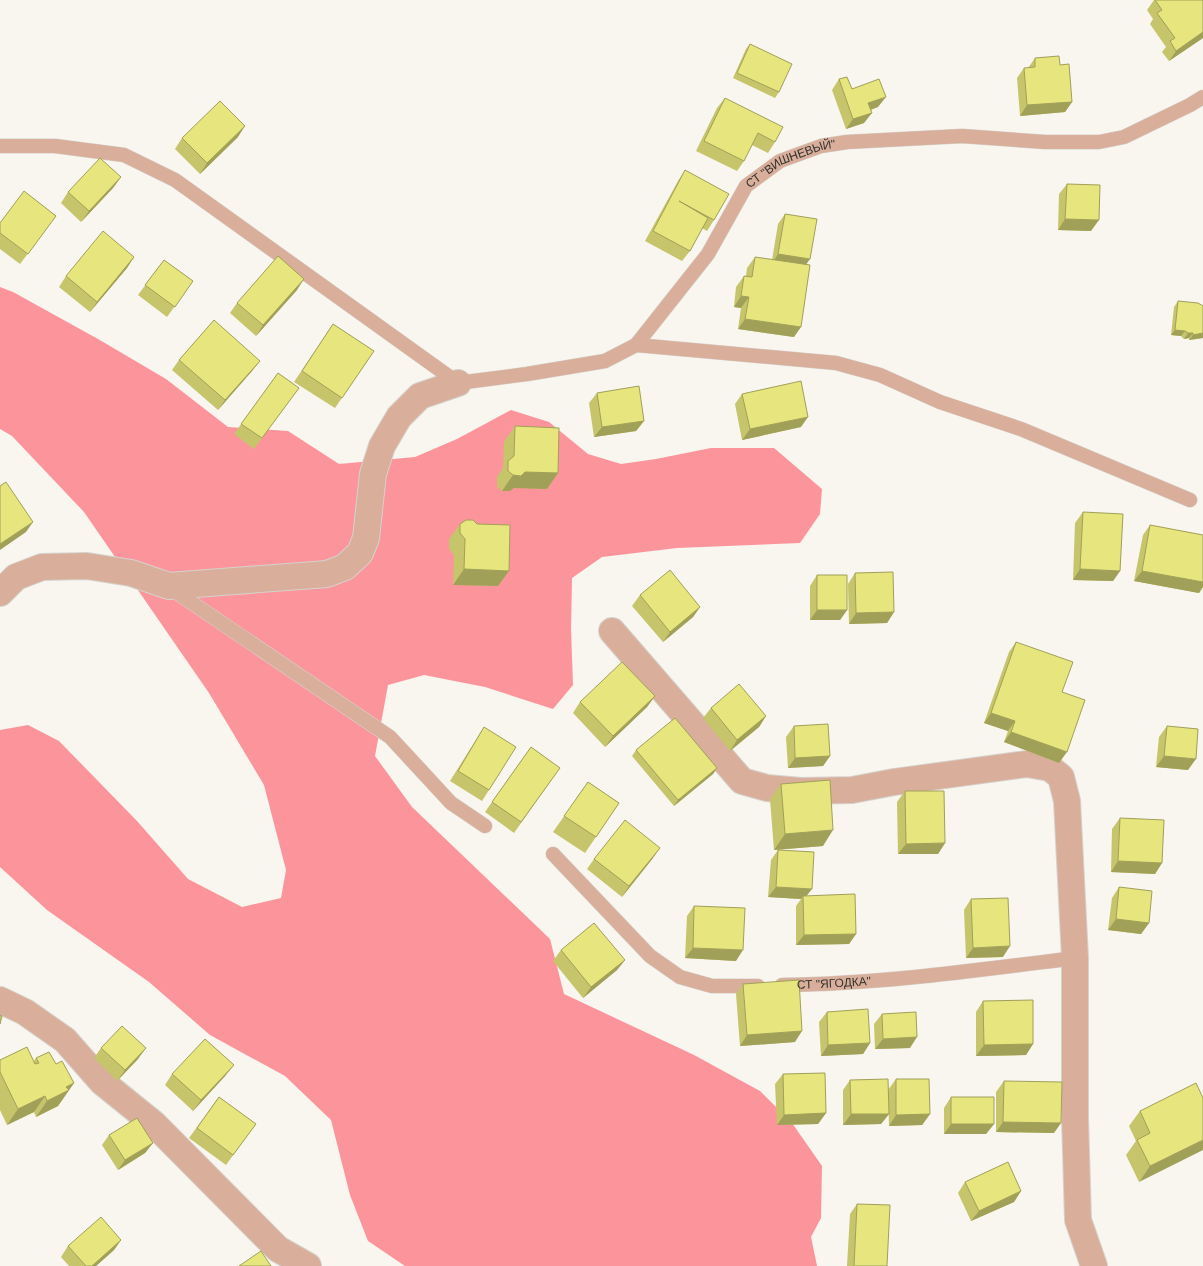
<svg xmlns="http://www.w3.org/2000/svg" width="1203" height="1266" viewBox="0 0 1203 1266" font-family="Helvetica,sans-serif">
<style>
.forest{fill:#fc949b}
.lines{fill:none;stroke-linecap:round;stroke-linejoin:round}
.lane-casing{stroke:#d6d2cd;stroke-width:15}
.street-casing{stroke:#d6d2cd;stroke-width:28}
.lane{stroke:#d9af9b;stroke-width:14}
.street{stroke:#d9af9b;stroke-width:26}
.wall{fill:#c6c56c}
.shaded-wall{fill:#a1a058}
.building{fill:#e6e57e;stroke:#a1a058}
.labels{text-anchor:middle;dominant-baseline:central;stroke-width:5;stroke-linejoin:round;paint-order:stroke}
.street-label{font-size:12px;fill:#353331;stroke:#fff}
</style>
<rect width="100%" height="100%" fill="#f9f5ef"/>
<path class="forest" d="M0 287 13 292 98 339 166 379 228 427 288 431 339 464 415 457 457 439 511 410 549 422 588 454 621 464 656 459 711 448H774L822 489 820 514 800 543 677 548 602 557 572 578 571 629 573 685 553 709 485 687 424 675 388 685 375 756 412 807 550 939 564 994 694 1055 760 1091 792 1123 822 1166 821 1218 811 1237 817 1266H405L368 1241 350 1195 331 1120 285 1076 210 1035 149 982 47 910 0 867V730L28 725 59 741 137 821 188 879 242 907 281 898 286 870 264 785 209 693 84 512 12 436 0 429Z"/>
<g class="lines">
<g class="lane-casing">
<g id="lane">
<path id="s1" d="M0 146H55L124 155 175 180 458 383 527 374 605 361 636 345 708 254 746 186 780 161 821 146 847 142 962 136 1045 142H1099L1124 137 1190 105 1203 97"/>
<path d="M636 345 836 363 880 375 940 402 1021 429 1190 500"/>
<path d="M170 588 390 737 451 803 485 826"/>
<path d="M553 854 650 956 680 977 712 986H758"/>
<path id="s2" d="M782 985C880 984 978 970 1075 958"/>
</g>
</g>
<g class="street-casing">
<path id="street" d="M0 593 16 577 42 567 87 566 131 573 169 586 327 574 345 567 360 553 366 538 373 474 382 446 399 417 420 396 458 383
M612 631 742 781 767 788 801 791 852 790 894 782 1027 764 1050 768 1061 777 1067 801 1075 958V1117L1078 1220 1094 1266
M0 1000 25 1012 65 1040 102 1082 154 1124 278 1249 308 1266"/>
</g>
<use href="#lane" class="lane"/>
<use href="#street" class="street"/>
</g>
<path class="wall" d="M1154 0H1203V38L1169 61 1162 52 1166 47 1150 24 1153 19 1147 10Z
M750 44 779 92 775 98 733 78 746 49Z
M1035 58 1060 65 1072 102 1065 112 1020 116 1017 78 1024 68H1028Z
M839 79 878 107 871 110 864 123 846 129 832 90Z
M725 98 775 142 768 153 752 145 744 161 737 171 696 151 717 108Z
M238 137 200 174 175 149 182 138Z
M685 170 714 220 707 231 702 228 690 251 682 261 645 241 678 181Z
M121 177 113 188 81 222 61 203 68 192Z
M1067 184 1091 231 1058 230 1059 194Z
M785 214 806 265 794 337 738 329 741 308 734 307 736 287 744 276H746L747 268 755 257 772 260 778 224Z
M56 216 20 264 0 249V223Z
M134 257 127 268 90 312 59 287 66 276Z
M164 260 193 281 167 317 138 295Z
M297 290 256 336 230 313 237 303Z
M1178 301 1203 306V338L1189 340V338L1184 339 1181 336 1171 335 1174 307Z
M333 324 374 351 335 408 294 382Z
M179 360 260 361 252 371 218 410 172 370Z
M278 373 299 388 254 449 234 434Z
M597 393 644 421 636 431 594 437 589 403Z
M742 394 801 427 742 440 735 404Z
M515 426 558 473 547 489 514 488 510 491H502L497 487V477L503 468 504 442Z
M1083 512 1120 571 1113 581 1073 580 1075 523Z
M460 524 509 571 498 586 453 585 454 555 449 549V539Z
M1150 525 1203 535V587L1199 593 1134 581 1143 535Z
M855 573 894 612 887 623 849 624 848 584Z
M817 575 847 610 840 620H810V586Z
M640 595 700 607 693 617 663 642 632 606Z
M1016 642 1062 692 1059 763 1004 742 1008 731 984 723 1009 652Z
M655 696 647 707 605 747 573 713 580 702Z
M711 708 766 716 759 727 730 751 703 718Z
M794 726 830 756 823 766 788 768 786 737Z
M1167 726 1188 770 1156 767 1159 737Z
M484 727 489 790 482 801 450 781Z
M531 747 560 768 514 833 485 812Z
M636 750 717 768 713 774 674 806 632 756Z
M588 782 619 803 585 853 553 832Z
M781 784 823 846 774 850 770 799Z
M905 791 945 843 938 854H898L897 802Z
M1120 818 1162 863 1155 874 1111 872 1112 829Z
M778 850 806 896 856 934 849 944 796 945V906L801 899 768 897 771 860Z
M653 858 622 897 587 869 594 859Z
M1119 887 1149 923 1141 934 1108 930 1112 898Z
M971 899 1003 957 966 958 964 910Z
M694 906 736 961 685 958 687 916Z
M561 950 625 960 617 970 583 998 553 961Z
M743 984 795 1042 740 1046 736 994Z
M983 1001 1033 1044 1026 1055 976 1056V1012Z
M827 1012 870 1043 863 1054 821 1056 819 1022Z
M882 1014 910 1048 875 1049 874 1024Z
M101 1048 138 1059 117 1081 94 1058Z
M36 1058 56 1064 74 1083 58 1106 36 1117 34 1112 7 1125 0 1110V1060L34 1061Z
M172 1074 226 1075 193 1111 165 1085Z
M783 1074 826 1113 818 1124 777 1125 775 1084Z
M896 1079 930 1114 922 1125 889 1126 888 1090Z
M850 1080 889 1114 881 1124 843 1125V1090Z
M1004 1081 1054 1133 996 1132V1092Z
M219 1097 256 1124 226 1165 189 1138Z
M951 1097 994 1124 986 1134H944V1108Z
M1203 1098 1139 1182 1126 1155 1136 1141 1129 1126 1140 1111Z
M109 1135 153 1143 145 1153 118 1170 102 1145Z
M965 1182 1021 1191 1014 1202 971 1221 958 1193Z
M857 1204 887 1266H847L850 1214Z
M121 1240 114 1250 96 1266H69L61 1257 68 1246Z"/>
<path class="shaded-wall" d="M1203 32V38L1169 61 1176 51Z
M886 97 878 107 861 113 868 103Z
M1072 102 1065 112 1020 116 1027 105Z
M872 113 864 123 846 129 853 119Z
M245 126 238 137 200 174 207 163Z
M121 177 113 188 81 222 89 211Z
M1065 219 1099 220 1091 231 1058 230Z
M778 254 810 259 803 269 771 265Z
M134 257 127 268 90 312 97 302Z
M304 279 297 290 256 336 263 325Z
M741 296 749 297 741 308 734 307Z
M745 319 801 327 794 337 738 329Z
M1175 330 1185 331 1181 336 1171 335Z
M1188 333H1193L1189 338 1184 339Z
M1203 333V338L1189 340 1193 335Z
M260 361 252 371 218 410 225 400Z
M808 417 801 427 742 440 750 429Z
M644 421 636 431 594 437 602 427Z
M525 472 558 473 547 489 514 488 510 491H502L513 475Z
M33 522 26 532 0 550V544Z
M464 569 509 571 498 586 453 585Z
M1080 569 1120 571 1113 581 1073 580Z
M1142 571 1203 582V587L1199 593 1134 581Z
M700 607 693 617 663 642 670 632Z
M817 610H847L840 620H810Z
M894 612 887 623 849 624 856 613Z
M655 696 647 707 605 747 613 736Z
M991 713 1015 721 1008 731 984 723Z
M766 716 759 727 730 751 737 740Z
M1011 732 1067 752 1059 763 1004 742Z
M830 756 823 766 788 768 795 758Z
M1164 756 1196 759 1188 770 1156 767Z
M717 768 713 774 674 806 678 800Z
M833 830 823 846 774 850 785 834Z
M945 843 938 854H898L906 844Z
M660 848 653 858 622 897 629 886Z
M1118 861 1162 863 1155 874 1111 872Z
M776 887 812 889 804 899 803 896 801 899 768 897Z
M1116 919 1149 923 1141 934 1108 930Z
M856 934 849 944 796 945 804 935Z
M1010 946 1003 957 966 958 973 948Z
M693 948 743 950 736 961 685 958Z
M625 960 617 970 583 998 591 987Z
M802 1031 795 1042 740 1046 747 1035Z
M917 1037 910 1048 875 1049 883 1039Z
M870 1043 863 1054 821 1056 828 1045Z
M1033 1044 1026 1055 976 1056 984 1045Z
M146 1048 138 1059 117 1081 125 1070Z
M234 1065 226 1075 193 1111 201 1100Z
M74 1083 58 1106 36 1117 47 1101 66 1087Z
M45 1096 34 1112 7 1125 18 1109Z
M826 1113 818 1124 777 1125 784 1115Z
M851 1114H889L881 1124 843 1125Z
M930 1114 922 1125 889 1126 896 1115Z
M1003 1122 1061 1123 1054 1133 996 1132Z
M951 1124H994L986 1134H944Z
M1203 1140V1150L1139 1182 1150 1166Z
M153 1143 145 1153 118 1170 125 1160Z
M1021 1191 1014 1202 971 1221 979 1211Z
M121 1240 114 1250 96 1266H92Z"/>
<path class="building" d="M1155 0H1203V32L1176 51 1170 41 1175 38 1157 13 1162 10Z
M750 44 792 64 779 92 737 73Z
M1059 56 1060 65 1069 64 1072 102 1027 105 1024 68 1035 67V58Z
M847 77 852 89 879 79 886 97 868 103 872 113 853 119 839 79Z
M725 98 783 127 775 142 758 133 744 161 704 141Z
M220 101 245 126 207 163 182 138Z
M100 158 121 177 89 211 68 192Z
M685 170 729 194 714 220 679 201 708 218 690 251 653 231Z
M1067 184 1100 185 1099 220 1065 219Z
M24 191 56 216 28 254 0 233V223Z
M785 214 817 219 810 259 778 254Z
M103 231 134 257 97 302 66 276Z
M278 256 304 279 263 325 237 303Z
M755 257 810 265 801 327 745 319 749 297 741 296 744 276 752 277Z
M164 260 193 281 175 307 145 285Z
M1178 301 1198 303 1203 306V333L1193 335V333H1188L1185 331 1175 330Z
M214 320 260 361 225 400 179 360Z
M333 324 374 351 342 398 302 371Z
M278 373 299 388 262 438 241 424Z
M801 381 808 417 750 429 742 394Z
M639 386 644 421 602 427 597 393Z
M515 426 559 428 558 473 525 472 521 476 513 475 508 471V461L514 456Z
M6 482 33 522 0 544V486Z
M1083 512 1123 514 1120 571 1080 569Z
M466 520H473L477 524 510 525 509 571 464 569 465 539 460 533V524Z
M1150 525 1203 535V582L1142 571Z
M670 570 700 607 670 632 640 595Z
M893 572 894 612 856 613 855 573Z
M817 575H847V610H817Z
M1016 642 1073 662 1062 692 1085 700 1067 752 1011 732 1015 721 991 713Z
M622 662 655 696 613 736 580 702Z
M739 684 766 716 737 740 711 708Z
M675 718 717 768 678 800 636 750Z
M828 724 830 756 795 758 794 726Z
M1167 726 1198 729 1196 759 1164 756Z
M484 727 516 747 489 790 458 771Z
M531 747 560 768 521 822 492 802Z
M830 780 833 830 785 834 781 784Z
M588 782 619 803 596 837 564 816Z
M905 791H944L945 843 906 844Z
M1120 818 1164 820 1162 863 1118 861Z
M625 820 660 848 629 886 594 859Z
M778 850 814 852 812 889 776 887Z
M1119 887 1152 891 1149 923 1116 919Z
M855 894 856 934 804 935 803 896Z
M1008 898 1010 946 973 948 971 899Z
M694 906 745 908 743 950 693 948Z
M594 923 625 960 591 987 561 950Z
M799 980 802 1031 747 1035 743 984Z
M1033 1000V1044L984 1045 983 1001Z
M868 1009 870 1043 828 1045 827 1012Z
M916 1012 917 1037 883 1039 882 1014Z
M0 1015 2 1016 0 1024Z
M122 1026 146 1048 125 1070 101 1048Z
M205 1039 234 1065 201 1100 172 1074Z
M27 1047 35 1064 39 1063 36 1058 49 1052 56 1064 62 1061 74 1083 66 1087 69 1090 47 1101 45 1096 18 1109 0 1072V1060Z
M825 1073 826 1113 784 1115 783 1074Z
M888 1079 889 1114H851L850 1080Z
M896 1079H929L930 1114 896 1115Z
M1004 1081 1062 1082 1061 1123 1003 1122Z
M1196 1083 1203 1098V1140L1150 1166 1137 1140 1150 1133 1140 1111Z
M219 1097 256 1124 233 1155 197 1128Z
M951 1097H994V1124H951Z
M137 1118 153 1143 125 1160 109 1135Z
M1008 1162 1021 1191 979 1211 965 1182Z
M857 1204 890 1205 887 1266H854Z
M101 1217 121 1240 92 1266H86L68 1246Z
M261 1251 271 1266H239Z"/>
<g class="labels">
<g class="street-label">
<text stroke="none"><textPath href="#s1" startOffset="958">СТ "ВИШНЕВЫЙ"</textPath></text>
<text stroke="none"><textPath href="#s2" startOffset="52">СТ "ЯГОДКА"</textPath></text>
</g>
</g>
</svg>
